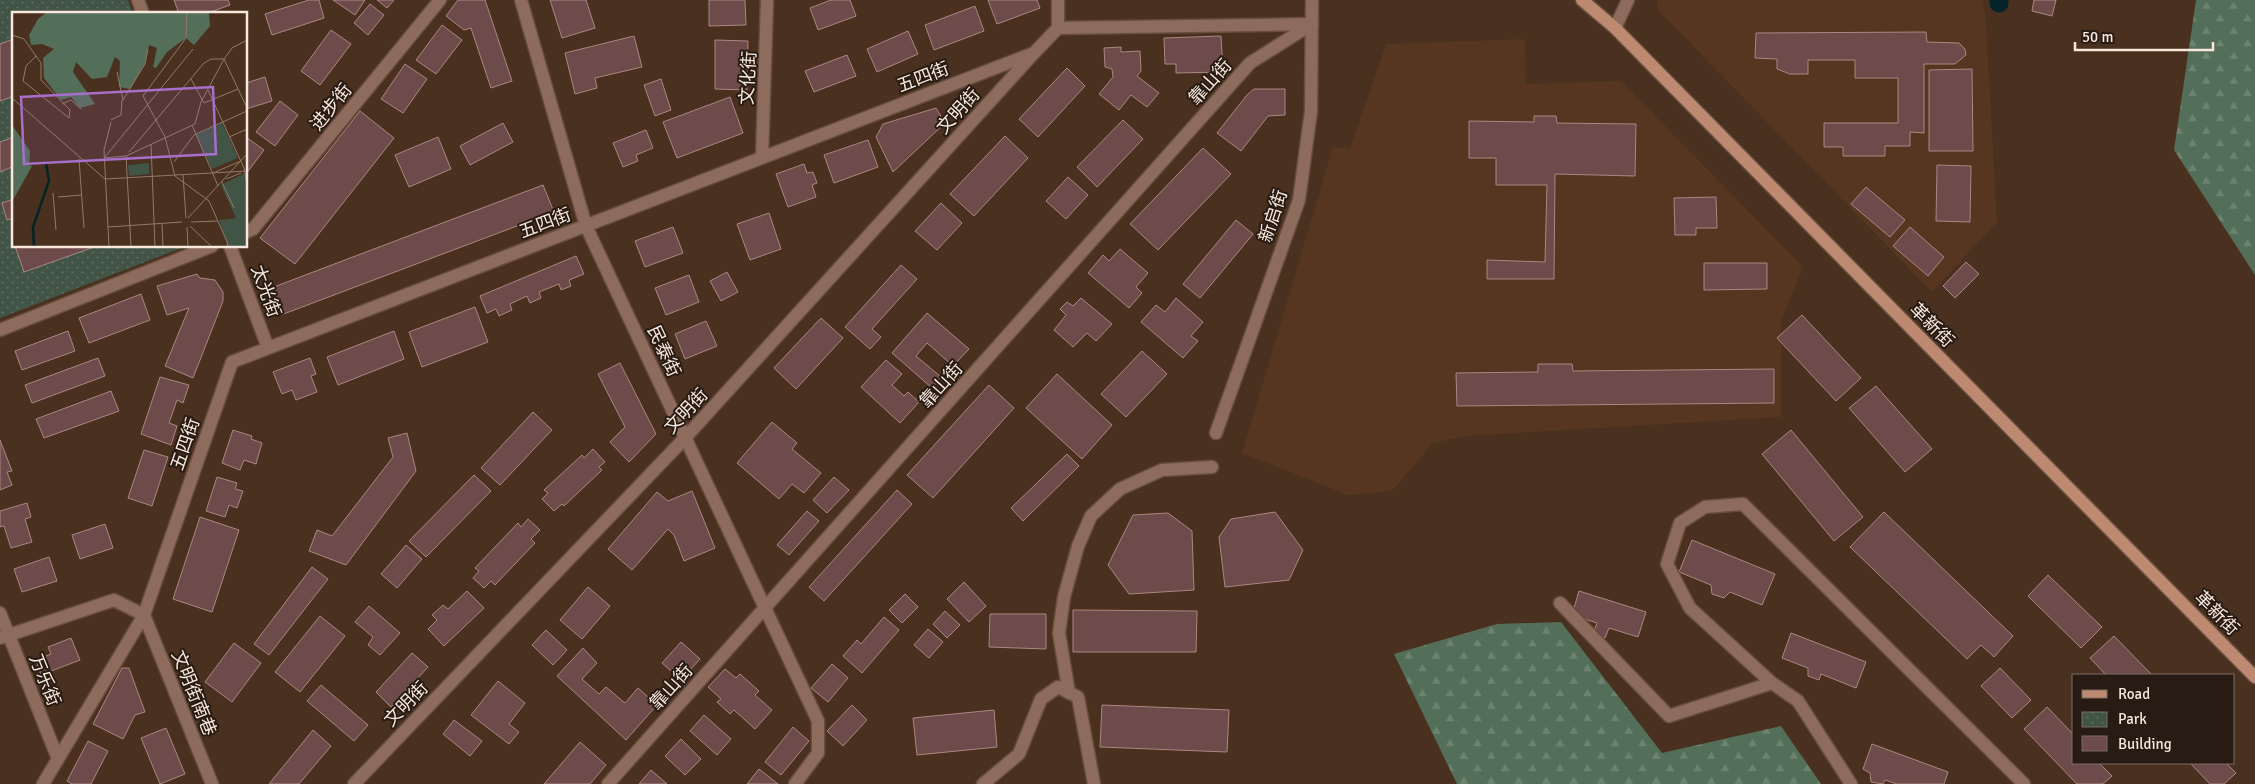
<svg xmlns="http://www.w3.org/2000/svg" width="2255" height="784" viewBox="0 0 2255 784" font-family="Signika,'Noto Sans SC',sans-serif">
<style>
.built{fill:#563620}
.forest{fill:url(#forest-firs)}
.park{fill:url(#park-dots)}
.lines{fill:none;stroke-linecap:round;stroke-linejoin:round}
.canal{stroke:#042427;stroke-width:19}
.building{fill:#6d4b4a;stroke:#ac8683}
.minor-casing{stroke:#664d3d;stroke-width:15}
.tertiary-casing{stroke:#664d3d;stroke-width:15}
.secondary-casing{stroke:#664d3d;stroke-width:15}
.minor{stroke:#8d6c5d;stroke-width:12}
.tertiary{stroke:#8d6c5d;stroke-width:12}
.secondary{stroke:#bd8971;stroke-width:12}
.labels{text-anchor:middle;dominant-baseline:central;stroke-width:4;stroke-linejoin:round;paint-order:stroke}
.street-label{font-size:18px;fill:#f9e8dd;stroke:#271b13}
.inset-river{fill:none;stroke:#042427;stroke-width:2.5}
.inset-road{fill:none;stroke:#907a6a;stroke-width:1}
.view{fill:#a76eca;fill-opacity:0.15;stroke:#a76eca;stroke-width:2.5}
.inset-edge{fill:none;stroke:#f9e8dd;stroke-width:2.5}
</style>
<defs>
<pattern id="forest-firs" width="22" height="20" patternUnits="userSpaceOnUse" patternTransform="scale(1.25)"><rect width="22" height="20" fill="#536e59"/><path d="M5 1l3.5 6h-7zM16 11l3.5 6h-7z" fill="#6c8370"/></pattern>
<pattern id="park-dots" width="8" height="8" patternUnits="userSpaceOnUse" patternTransform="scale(1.25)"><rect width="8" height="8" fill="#415445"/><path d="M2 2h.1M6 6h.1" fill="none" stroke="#5d6d5f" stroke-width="1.8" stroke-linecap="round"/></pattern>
</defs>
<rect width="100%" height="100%" fill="#4a301e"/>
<path class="built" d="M1657 0H1983L1986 22 1997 222 1932 292 1658 10Z
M1525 39 1526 84 1621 81 1803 267 1781 321V417L1466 436 1433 443 1392 491 1348 495 1242 453 1333 147 1350 149 1386 44Z"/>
<path class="forest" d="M2196 0H2255V275L2174 150Z
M1561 622 1662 753 1781 726 1821 784H1457L1394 654 1497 624Z"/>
<path class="park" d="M0 0H128L133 14H14V246H187L0 318Z"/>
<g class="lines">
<path class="canal" d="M1999 0V3"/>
</g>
<path class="building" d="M174 0H228L230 5 205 14H179Z
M309 0H319L324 18 272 35 265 14Z
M333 0H365L355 15Z
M377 0H394L387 8Z
M458 0H485L512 81 491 88 471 28 464 30 446 16Z
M550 0H586L595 28 562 38Z
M709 0H745L746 25 709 26Z
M831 0H850L856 16 818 30 810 8Z
M988 0H1037L1040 8 997 24Z
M2034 0H2056L2052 16 2032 11Z
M370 4 384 15 368 35 354 23Z
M975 6 984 31 934 50 925 25Z
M442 25 462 40 436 74 416 60Z
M331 30 351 44 320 85 301 71Z
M908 31 918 54 877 72 867 49Z
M1926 32 1927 42 1959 43 1965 49 1966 55 1955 64H1924V133L1910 132V146H1885V156H1843V147H1824V123H1898V78H1855V60H1808V74H1790L1777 69V59L1755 58 1756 33Z
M634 36 642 67 595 78 597 88 575 94 565 53Z
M1221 36 1223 72 1176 73V64H1165L1164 38Z
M14 39V96L0 101V44Z
M715 40 748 41 747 90 715 89Z
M1121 47V52L1140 51 1141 71 1137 76 1159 93 1147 107 1131 95 1119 110 1099 94 1113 77 1112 69 1105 67 1104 48Z
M847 55 856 76 814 92 805 71Z
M405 64 427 79 403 113 381 99Z
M1067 68 1085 86 1038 137 1019 119Z
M1972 69 1973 151H1929V70Z
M265 77 272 101 246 109V83Z
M661 79 671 110 655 116 644 85Z
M1254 89H1285V115L1268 116 1241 151 1217 133 1247 95Z
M730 97 743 133 677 158 663 122Z
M280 101 298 115 275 146 256 132Z
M936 108 945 123 893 172 876 137 883 124Z
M360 111 394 138 295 264 260 238Z
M1534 116H1556L1557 123 1636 124 1635 176 1555 174 1554 279H1487V260L1545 262 1547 185H1496V158H1469V121L1534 122Z
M1123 120 1143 139 1097 187 1077 167Z
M503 123 513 142 470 165 460 146Z
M646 130 653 148 636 155 638 161 623 167 613 143Z
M1005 136 1028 158 974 216 950 194Z
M14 137V166L0 172V142Z
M246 137 264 150 246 174Z
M438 137 451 169 409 187 395 155Z
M868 140 878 167 834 183 824 155Z
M1203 148 1231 174 1158 250 1130 224Z
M804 164 807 173 813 172 817 183 812 185 816 197 788 207 776 174Z
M1937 165 1971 166 1970 222 1936 221Z
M1068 177 1088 195 1066 219 1046 201Z
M543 185 554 212 281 315 271 288Z
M1866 187 1905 220 1890 237 1851 204Z
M1716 197 1717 228H1696V235H1675L1674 198Z
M14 199V218L7 220 2 203Z
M941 203 962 223 937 250 915 231Z
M769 213 781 249 750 260 737 224Z
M1236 220 1253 234 1200 298 1183 284Z
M673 227 683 253 645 267 635 241Z
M1910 227 1944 257 1928 276 1893 246Z
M15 246H97L24 272Z
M1120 249 1148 273 1136 287 1142 293 1129 308 1088 273 1103 255 1109 261Z
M576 256 584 274 569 280 571 286 561 290 559 284 539 292 541 298 530 303 527 296 510 304 512 310 499 316 496 309 487 313 480 296Z
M1966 262 1979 274 1955 298 1943 286Z
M1704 263H1767V289L1704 290Z
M901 265 917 279 872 329 881 337 870 349 845 327Z
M727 272 738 292 721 301 710 281Z
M197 274 200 278 215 280 223 292V301L193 378 165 366 189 308 167 315 157 286Z
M689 275 699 302 666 315 655 288Z
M141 294 150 320 89 343 79 318Z
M1081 298 1112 324 1096 341 1087 333 1073 347 1054 330 1066 315 1060 309 1067 302 1073 306Z
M1176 298 1203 322 1191 336 1198 341 1183 358 1141 322 1156 305 1165 312Z
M475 307 488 342 422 367 409 332Z
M927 313 969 349 953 366 927 343 916 356 941 377 932 388 892 353Z
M1802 315 1861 378 1836 401 1777 338Z
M821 318 843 338 796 389 774 368Z
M706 321 717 346 685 359 675 334Z
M68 331 75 351 22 370 15 351Z
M394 331 404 359 338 385 327 357Z
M1142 351 1167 374 1126 417 1101 394Z
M98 358 105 376 32 403 25 385Z
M310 358 316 374 311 376 317 392 296 400 292 390 282 394 273 372Z
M886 360 902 374 892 385 904 396 908 392 919 402 900 423 861 387Z
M620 363 656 434 629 462 610 442 625 427 598 374Z
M1538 364H1572L1573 371 1774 369V403L1457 406 1456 373 1538 372Z
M1057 374 1112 425 1082 459 1026 408Z
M160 377 189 385 183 403 177 400 169 423 177 426 171 445 141 434Z
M989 385 1014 408 933 498 907 475Z
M1876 386 1932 449 1905 472 1849 408Z
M111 391 119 411 44 438 36 419Z
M533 412 552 430 500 485 481 468Z
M772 422 797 443 792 449 821 473 804 493 792 484 779 499 737 463Z
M233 430 252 436 251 439 262 443 256 464 244 460 240 470 222 463Z
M1791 430 1863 517 1834 541 1762 454Z
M407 433 416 471 346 565 309 551 317 530 332 536 393 457 388 438Z
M0 440 12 471 7 472 12 485 0 490Z
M593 449 605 462 599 467 602 470 564 506 562 504 554 511 542 499 548 493 544 490 582 455 584 458Z
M144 450 168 457 152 506 128 498Z
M1067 454 1079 466 1023 521 1011 508Z
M474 475 491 491 426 557 409 541Z
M217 477 237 483 235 489 243 491 237 508 229 505 225 517 206 511Z
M834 477 849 490 827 513 813 500Z
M897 490 912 504 824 601 809 587Z
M692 491 715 548 684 561 674 535 668 529 632 570 608 549 657 492 668 501Z
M27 503 31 517 25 519 32 542 11 548 4 526 0 527V511Z
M807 511 819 521 789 555 777 545Z
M1275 512 1303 550 1289 580 1225 587 1219 537 1231 519Z
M1884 512 2013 636 1994 657 1981 645 1967 659 1850 547Z
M1168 513 1192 531 1194 590 1129 594 1108 565 1133 515Z
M200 517 239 530 212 612 173 599Z
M528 519 540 530 531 539 535 543 495 585 491 581 484 588 473 578 479 571 475 568 518 523 521 527Z
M105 524 113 548 80 559 72 535Z
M1692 540 1775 574 1762 605 1730 592 1724 598 1712 594 1711 585 1679 572Z
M406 545 422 559 397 588 381 574Z
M49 557 57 581 22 592 14 569Z
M312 567 328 579 269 655 254 644Z
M2048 575 2102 627 2081 648 2028 596Z
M964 582 986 606 969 622 947 599Z
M588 587 610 606 582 639 560 620Z
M467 591 484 608 444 646 428 629 437 620 432 615 443 605 448 609Z
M1579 591 1646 612 1638 637 1609 628 1605 638 1593 634 1597 623 1572 615Z
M905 594 918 607 902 623 889 610Z
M369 606 400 633 380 655 368 645 373 637 355 622Z
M1073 610 1197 611 1196 652H1073Z
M945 611 960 625 947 638 933 624Z
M990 614H1046V649L989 647Z
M320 616 345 636 300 692 275 672Z
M884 617 899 630 862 673 843 656 857 640 861 644Z
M928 629 943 642 929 658 914 645Z
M546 630 567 650 553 665 532 645Z
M1791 633 1866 662 1856 688 1821 674 1819 680 1808 676V668L1782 658Z
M2114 636 2152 675H2106L2090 658Z
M71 638 80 660 41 675 36 660 51 654 48 647Z
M681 642 700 659 681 680 662 663Z
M234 643 261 663 232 702 205 682Z
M583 648 597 663 582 679 599 694 606 687 625 703 638 688 657 705 626 740 557 676Z
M412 653 428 667 391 707 376 692Z
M832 664 848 678 828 702 811 688Z
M122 668H129L145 712 135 715 123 739 93 724Z
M2000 668 2031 700 2012 718 1981 686Z
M725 669 736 678 740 674 759 691 755 695 772 710 755 729 734 710 730 714 717 702 721 699 708 687Z
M498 681 525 703 509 724 519 732 509 744 471 715Z
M321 685 368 725 354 741 307 701Z
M852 705 867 720 843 746 827 731Z
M1102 705 1229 710 1227 752 1100 747Z
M2047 707 2074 735V763H2099L2112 776 2103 784H2077L2024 729Z
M994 710 997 747 917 755 913 718Z
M704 715 731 739 717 755 690 731Z
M454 720 482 741 470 756 443 734Z
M793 727 809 741 781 775 765 762Z
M166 728 185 774 160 784 141 738Z
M313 730 331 746 299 784H269Z
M681 739 701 759 685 775 665 756Z
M88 741 108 751 91 784H72L67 781Z
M580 742 606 765 590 784H544Z
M1872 744 1948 772 1944 784H1897L1885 780 1883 784 1871 782 1870 773 1863 769Z
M2190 763H2226L2236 773 2224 784H2210Z
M759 769 778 784H747Z
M651 770 667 784H639Z"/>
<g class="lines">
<g class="minor-casing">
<path id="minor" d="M138 0 143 14
M521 0 586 226 818 721V753L795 784
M1058 0V28
M1615 28 1628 0
M762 158 767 0
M246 232 253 229 440 0
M230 246 268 348
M0 330 212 246
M1560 603 1669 716 1772 683
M0 613 58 759
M0 638 114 600 144 615 212 784
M1069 693 1059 633 1064 597 1078 546 1091 516 1120 489 1162 470 1212 467
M43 784 144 615 232 362 1034 53 1058 28 1312 24
M608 784 1250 63 1312 24
M983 784 1019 754 1041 699 1058 687 1078 697 1094 784
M1851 784 1798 701 1772 683 1690 608 1667 564 1680 523 1705 507 1743 504 2024 784"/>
</g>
<g class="tertiary-casing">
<path id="tertiary" d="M1216 433 1299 200 1311 111 1312 0
M354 784 685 438 1034 53"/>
</g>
<g class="secondary-casing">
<path id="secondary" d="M1582 0 1615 28 2255 677"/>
</g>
<use href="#minor" class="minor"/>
<use href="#tertiary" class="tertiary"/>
<use href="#secondary" class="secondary"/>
</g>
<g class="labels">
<g class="street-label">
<text transform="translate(923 77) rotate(-21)">五四街</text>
<text transform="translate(748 78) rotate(-87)">文化街</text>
<text transform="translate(1210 82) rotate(-48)">靠山街</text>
<text transform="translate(331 107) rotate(-51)">进步街</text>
<text transform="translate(958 111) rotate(-48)">文明街</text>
<text transform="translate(1273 216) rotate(-72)">新启街</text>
<text transform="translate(545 223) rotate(-21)">五四街</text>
<text transform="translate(266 291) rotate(70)">太光街</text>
<text transform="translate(1932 325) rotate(45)">革新街</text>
<text transform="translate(664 351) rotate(65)">民泰街</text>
<text transform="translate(941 385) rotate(-48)">靠山街</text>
<text transform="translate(686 411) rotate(-47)">文明街</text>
<text transform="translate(185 444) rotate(-71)">五四街</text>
<text transform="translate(2217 613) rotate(45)">革新街</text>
<text transform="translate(45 680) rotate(68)">万乐街</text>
<text transform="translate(671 687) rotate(-48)">靠山街</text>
<text transform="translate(194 693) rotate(68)">文明街南巷</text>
<text transform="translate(406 704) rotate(-46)">文明街</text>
</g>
</g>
<g transform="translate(12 12)">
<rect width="235" height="235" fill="#4a301e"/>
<path d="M35 0H197L198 14 182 33 174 26 155 40 144 56 141 55 145 36 137 33 133 51 118 77 107 75 108 49 103 45 95 65 80 67 64 50 61 60 83 92 68 96 59 85 49 88 32 66 31 46 42 37 30 32 19 33 17 23 26 7ZM0 113 18 139 17 153 20 154 1 188Z" fill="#536e59"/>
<path d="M210 111 226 146 200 157 184 123ZM137 151V162L117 164 116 153ZM235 160V235H216L207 208 224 206 209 173Z" fill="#415445"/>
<path class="inset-river" d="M22 235 21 215 37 169 34 151"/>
<path class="inset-road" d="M175 0 174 26 131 84 153 125 163 164 197 189 216 232 214 235M0 23 12 27 29 51V68L58 98 57 106 11 69 14 54 24 44M212 47 235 96M105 60 111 88 133 52 136 37M179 67 192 91 226 77M196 78 232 156 235 172M0 86 93 167M50 92 59 88 69 97M99 108 109 103 110 88M180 113 206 174M217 125 235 117M139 132 143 235M117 140 192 51 199 47H212M114 144 119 235M93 145 181 37M92 146 114 144 183 112 189 90 212 47 220 36 235 28M67 147 72 216M162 150 182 123 235 99M201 161 229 149M171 163 174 206M93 167 235 159M214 167 229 161M210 170 222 196M41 181 44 218M46 185 70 183M176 206 235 142M179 210 206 209M150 212 151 235M178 214 200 235M96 215 170 210M175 215 176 235M97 235 92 138 99 110"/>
<path class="view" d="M201 75 204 142 12 152 9 85Z"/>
<rect width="235" height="235" class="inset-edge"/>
</g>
<rect x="2072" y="674" width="162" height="90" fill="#271b13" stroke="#7b6d64"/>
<rect x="2082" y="690" width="25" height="8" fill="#bd8971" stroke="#7b6d64"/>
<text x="2118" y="699" font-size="15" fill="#f9e8dd">Road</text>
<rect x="2082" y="712" width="25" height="15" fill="url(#park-dots)" stroke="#7b6d64"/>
<text x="2118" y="724" font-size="15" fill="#f9e8dd">Park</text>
<rect x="2082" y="736" width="25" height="15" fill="#6d4b4a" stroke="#7b6d64"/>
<text x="2118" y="749" font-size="15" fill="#f9e8dd">Building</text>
<path d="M2075 42v8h138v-8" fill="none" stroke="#f9e8dd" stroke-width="2.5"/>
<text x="2082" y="42" font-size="15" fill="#f9e8dd" stroke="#271b13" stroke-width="4" paint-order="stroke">50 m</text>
</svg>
